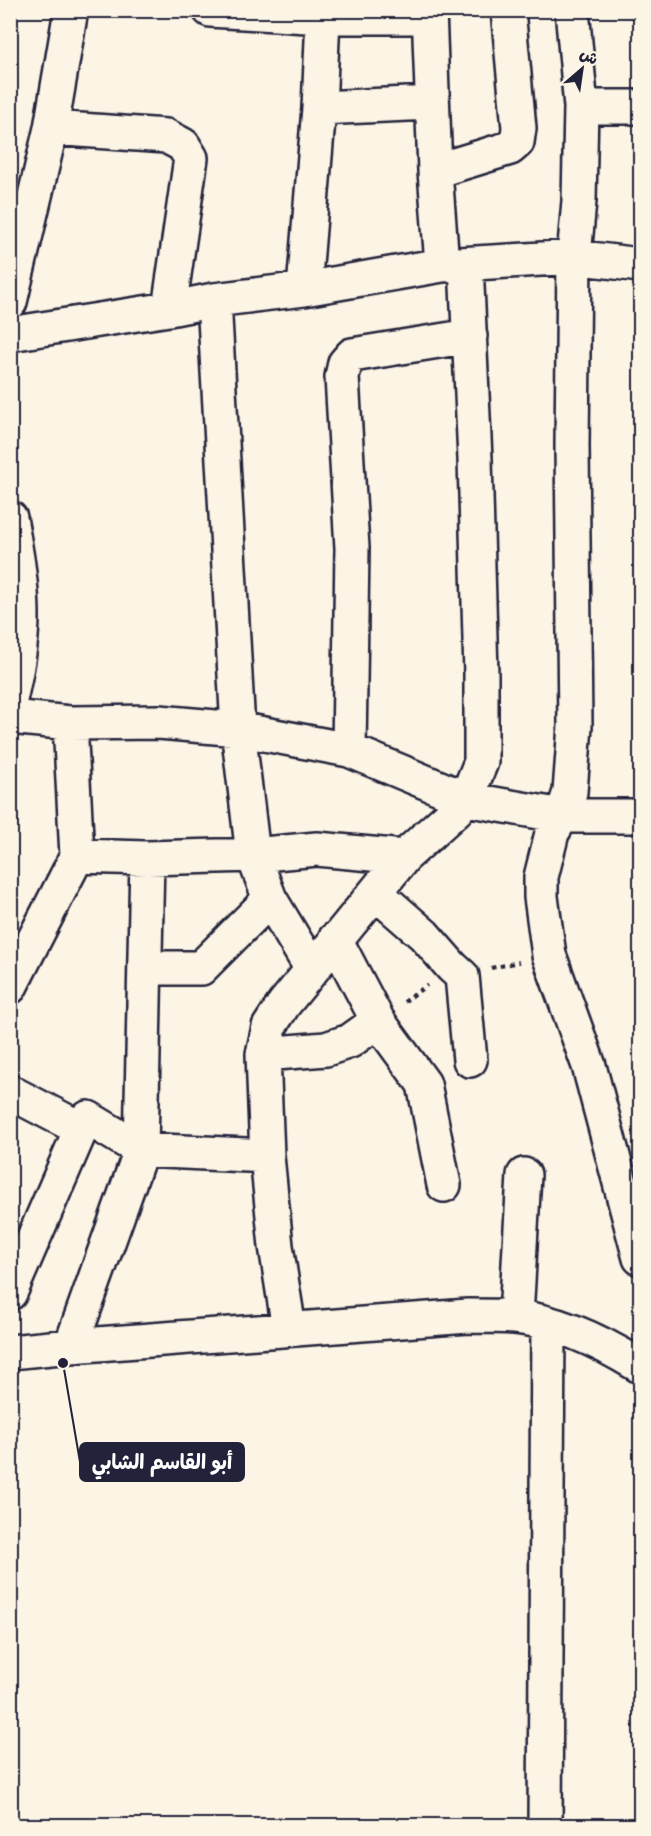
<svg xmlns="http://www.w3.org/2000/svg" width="651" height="1836" viewBox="0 0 651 1836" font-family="'Balsamiq Sans','Playpen Sans Arabic',sans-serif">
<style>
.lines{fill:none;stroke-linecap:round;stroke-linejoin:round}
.minor-casing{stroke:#22223b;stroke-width:38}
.path{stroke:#22223b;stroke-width:4;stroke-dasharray:4.5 4.5;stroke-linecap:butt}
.minor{stroke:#fcf5e5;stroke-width:33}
.leader{fill:none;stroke:#22223b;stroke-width:2}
.callout-dot{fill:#22223b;stroke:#fcf5e5;stroke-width:2}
.callout{fill:#22223b;stroke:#22223b;stroke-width:2}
.callout-label{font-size:20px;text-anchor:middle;font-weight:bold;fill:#fff}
</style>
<rect width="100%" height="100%" fill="#fcf5e5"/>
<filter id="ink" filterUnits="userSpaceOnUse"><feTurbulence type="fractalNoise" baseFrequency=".0167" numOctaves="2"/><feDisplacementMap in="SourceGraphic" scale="12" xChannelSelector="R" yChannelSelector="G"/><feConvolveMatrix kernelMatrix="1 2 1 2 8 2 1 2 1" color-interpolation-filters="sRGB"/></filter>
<g filter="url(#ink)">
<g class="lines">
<g class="minor-casing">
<path id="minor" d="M210 10 323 17H429
M429 10 435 171 442 265
M572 10 581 107 579 201 574 257 572 445 575 726 570 792 562 816 552 833 541 877V897L549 955 589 1066 640 1258
M581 107H640
M319 108 431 103
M51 128 166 136 183 145 191 158 169 309
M435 171 510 148 517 142 519 128 508 10
M304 289 319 108 323 17
M214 300 238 729 253 855 270 899 312 969
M10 302 51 128 71 10
M10 334 169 309 214 300 304 289 442 265 574 257 640 265
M10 518C16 551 22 583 22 616 22 644 16 673 10 700
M10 717 70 723 159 722 238 729 349 750 466 799 562 816H640
M349 750 352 548 342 377 345 363 352 355 470 336
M77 856 147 858 253 855 317 849 404 857
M376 893 424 935 452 967 462 976 470 1060
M335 939 378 1021 424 1084 444 1185
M145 968H201L270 899
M10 987 77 856 70 723
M263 1054 326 1049 350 1041 378 1021
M10 1092 81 1129 88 1118 141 1150 267 1156
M10 1293 81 1129
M516 1317 524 1175
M289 1329 276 1246 267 1156 263 1054 269 1027 284 1004 404 857 455 811 466 799 481 762V674L475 459 466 264
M71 1346 141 1150 147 858
M10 1352 71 1346 468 1316C483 1316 499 1316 515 1317 559 1321 603 1343 640 1366
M545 1826 548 1324"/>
</g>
<path class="path" d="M491 968 519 962
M404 1002 427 985"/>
<use href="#minor" class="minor"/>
</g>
</g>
<path class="leader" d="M63 1363L80 1462"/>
<circle class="callout-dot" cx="63" cy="1363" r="6"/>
<rect class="callout" x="80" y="1443" width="164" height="38" rx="6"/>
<g class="callout-label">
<text x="162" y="1469">أبو القاسم الشابي</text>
</g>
<rect width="651" height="1836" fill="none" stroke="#fcf5e5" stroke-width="36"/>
<rect x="18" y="18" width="615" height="1800" fill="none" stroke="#22223b" stroke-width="2" filter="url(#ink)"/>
<g transform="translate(582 69) rotate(29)" stroke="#fcf5e5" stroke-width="4.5" paint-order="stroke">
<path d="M0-4.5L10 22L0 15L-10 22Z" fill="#22223b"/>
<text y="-9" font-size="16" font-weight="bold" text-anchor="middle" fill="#22223b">ش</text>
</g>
</svg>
